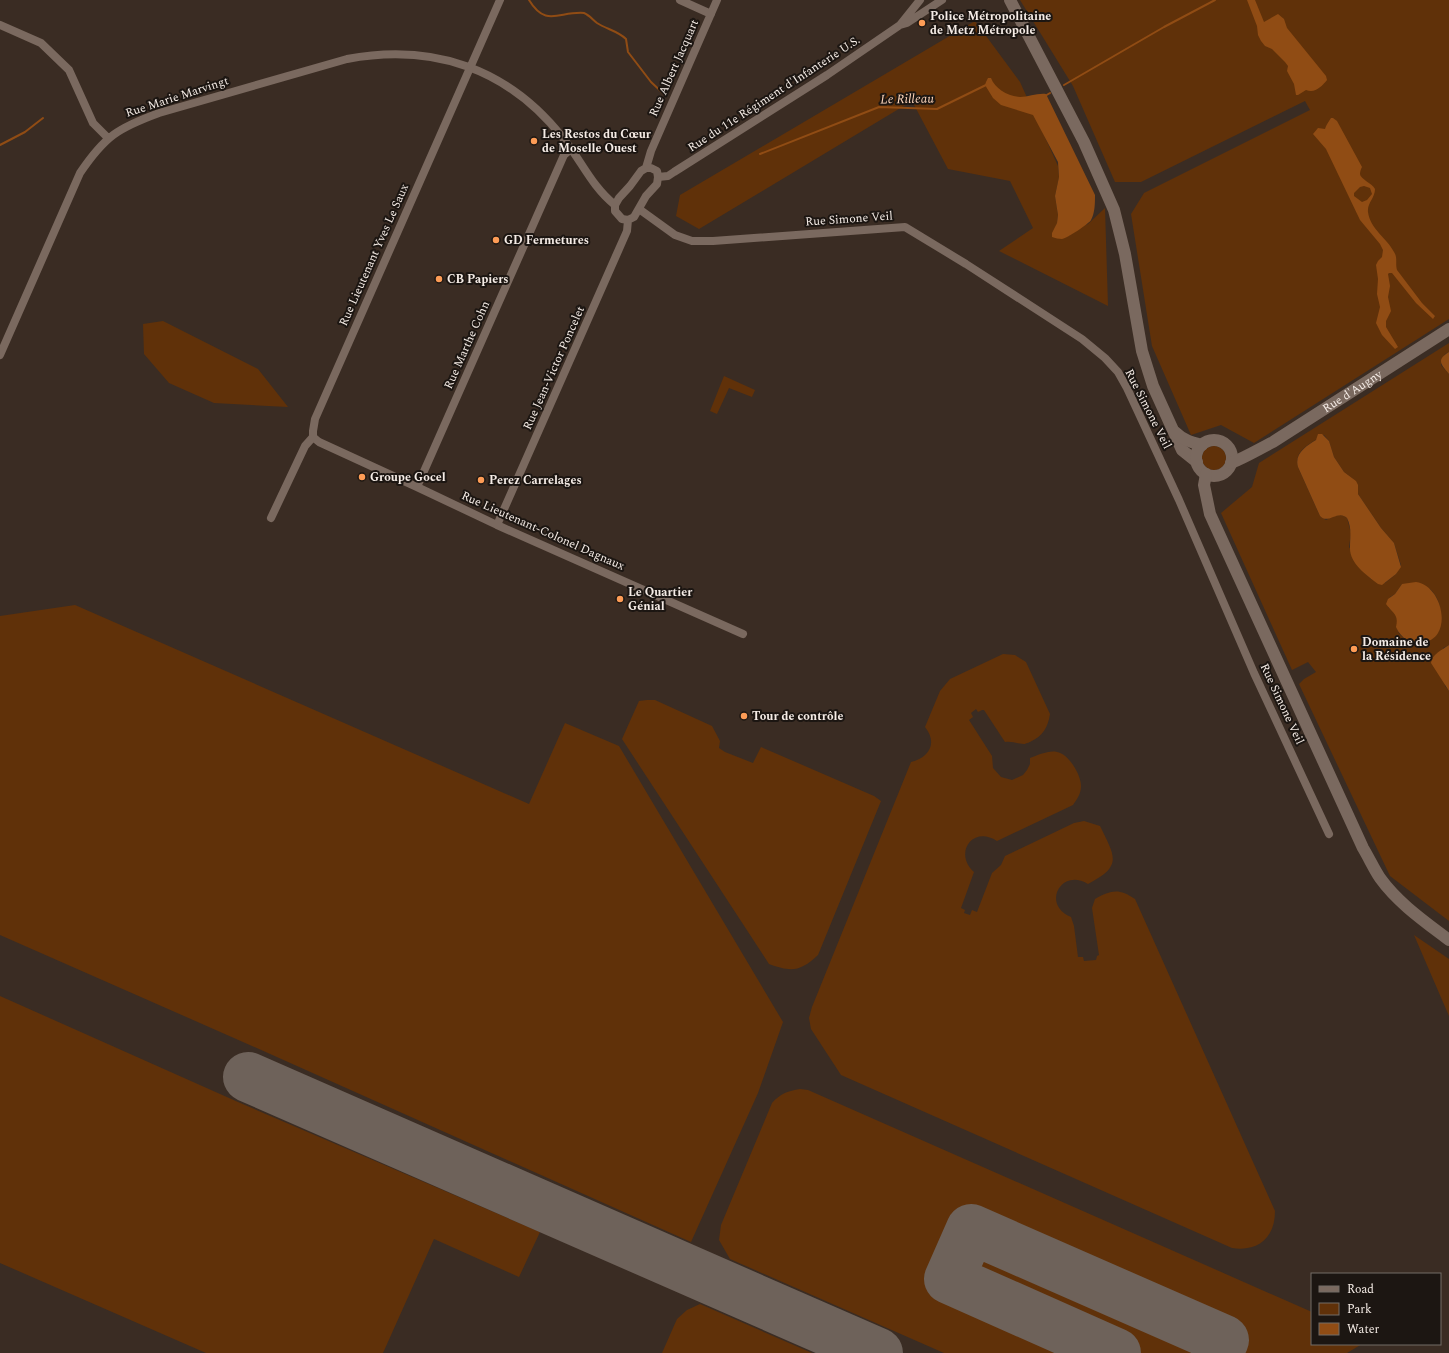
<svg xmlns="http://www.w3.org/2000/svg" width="1449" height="1353" viewBox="0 0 1449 1353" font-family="Spectral,serif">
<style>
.green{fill:#603109;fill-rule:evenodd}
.water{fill:#904c14;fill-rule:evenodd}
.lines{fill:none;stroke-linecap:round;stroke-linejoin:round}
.stream{stroke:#904c14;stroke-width:2}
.runway{stroke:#6e625a;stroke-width:50}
.street{stroke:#7a695f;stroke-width:8}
.secondary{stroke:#7a695f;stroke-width:12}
.poi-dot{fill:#fd9c56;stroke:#1c1612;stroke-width:1.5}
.labels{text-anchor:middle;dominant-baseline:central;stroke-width:4;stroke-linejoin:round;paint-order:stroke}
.poi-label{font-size:12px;font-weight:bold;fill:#f5ece6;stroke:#1c1612;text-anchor:start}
.street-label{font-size:12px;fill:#f5ece6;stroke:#1c1612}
.water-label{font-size:13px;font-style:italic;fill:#fed6bc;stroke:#1c1612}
</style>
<rect width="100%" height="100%" fill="#3a2c23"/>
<path class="green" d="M1020 0H1449V319L1254 443 1221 425 1191 435 1152 346 1131 214 1144 193 1310 110 1305 101 1141 182H1115L1073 86Z
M975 21 1020 82 1058 166 1059 177 1055 196 1058 215 1057 223 1054 231 1069 236 1081 227 1088 224 1105 208 1108 306 999 251 1033 228 1010 181 948 169 912 101 699 229 676 216 680 195Z
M163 321 258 369 288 407 214 403 169 383 144 354 143 324Z
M1449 343V352L1445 354 1441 365 1449 374V645L1443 648 1445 686 1449 691V921L1390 876 1299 684 1304 679 1316 672 1308 662 1292 670 1221 513 1252 487 1259 463ZM1324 435 1329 441 1334 457 1344 472 1353 479 1358 490V494L1381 528 1394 543 1401 565 1396 574 1385 583 1371 579 1364 572 1349 547 1351 533 1347 518C1341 512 1333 516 1326 520L1320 516 1298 467C1293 450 1313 442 1324 435ZM1402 584 1430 589C1443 602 1441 615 1439 631L1413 643C1405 640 1393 632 1398 622L1396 614 1388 607 1390 597 1395 594Z
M724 376 755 390 752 397 729 388 717 414 710 411Z
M1202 458a12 12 0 1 1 24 0a12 12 0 1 1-24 0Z
M75 605 529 804 565 723 619 746 783 1022 758 1093 691 1242 259 1049 0 935V616Z
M1003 654 1015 655 1026 662 1050 714C1048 727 1043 736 1030 742 1030 742 1025 744 1024 744 1018 744 1013 741 1005 742L984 710H982L978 712 976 709 971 713 973 717 969 720 992 756 993 768 1001 777 1012 780 1023 775 1027 770 1030 764V758C1038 755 1049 750 1057 752 1069 754 1081 775 1081 786 1081 794 1077 799 1073 805L997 841C973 825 953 853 974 872L961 908 965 910 964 913 970 915 972 910 977 912 992 873 1001 865 1005 856 1074 823 1084 821 1100 826C1115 857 1123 866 1088 884 1061 867 1041 905 1071 917L1074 926 1078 957H1083L1084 961 1096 960 1097 956 1099 955 1092 908 1095 899C1111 890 1119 888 1135 899L1275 1211C1275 1238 1258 1252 1232 1248L841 1075 811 1029 809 1018 812 1007 911 762C929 758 938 743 925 727L940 691 950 679Z
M647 700H655L712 726 720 741 719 748 725 752 753 763 761 747 874 796 881 801 818 955C800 972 791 972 769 964L622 739 639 701Z
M1414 935 1449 959V1016Z
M0 996 238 1102 540 1232 519 1277 434 1239 383 1353H206L0 1263Z
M800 1089 808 1090 1312 1312V1344H1362L1347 1353H944L730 1259 719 1240 721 1225 772 1103C781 1093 788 1091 800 1089Z
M700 1304 812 1353H662L677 1319 687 1310Z"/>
<path class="water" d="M1247 0H1255L1264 22 1278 14 1284 19 1287 28 1326 76 1327 80C1322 86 1315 94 1306 90L1298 95H1296L1294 84 1287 71 1288 66 1285 62 1272 49 1265 46 1261 41 1258 35 1257 26Z
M988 78H991C995 89 1008 96 1020 97 1029 97 1037 93 1046 94L1095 195C1095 203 1095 213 1091 220 1090 223 1066 239 1062 239 1059 239 1055 238 1052 237V233L1057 223 1058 215 1055 196 1059 177 1058 162 1033 115 1001 105 993 98 985 85 986 82Z
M1331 118H1333L1337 121 1362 167C1361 169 1360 171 1360 174 1360 179 1372 183 1375 189 1375 198 1367 203 1368 212 1370 229 1387 238 1394 252 1398 258 1395 263 1397 270L1422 303 1435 316 1433 319 1416 303 1392 273H1389L1388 274 1390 286 1388 297 1391 311 1386 321V327L1398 347 1395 349 1382 335 1376 323 1380 307 1377 294 1378 279 1376 265 1378 261 1382 257 1383 250 1380 244 1360 220 1326 149 1313 134 1318 128 1325 129C1326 125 1329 121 1331 118ZM1364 186 1370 188 1372 194 1367 200 1362 202 1354 196V193L1360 187Z
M1449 352V374C1441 364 1436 360 1449 352Z
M1318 434H1322L1329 441 1334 457 1344 472 1356 481 1358 485V494L1381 528 1394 543 1401 567 1396 574 1382 585 1378 584C1366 575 1349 563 1350 547 1350 536 1352 528 1347 518 1338 509 1328 525 1320 516L1298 467C1294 454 1306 446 1316 440Z
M1416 582C1437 585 1448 616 1438 633 1435 639 1428 641 1423 644 1411 643 1401 639 1396 627 1399 614 1393 614 1386 604L1388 599 1395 594 1402 584Z
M1449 645V691L1431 663C1432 654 1442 650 1449 645Z"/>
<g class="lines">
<path class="stream" d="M529 0C546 28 559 11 584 13 589 15 592 19 597 23 606 29 618 31 626 39L628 52 651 82 666 96
M1064 85 1164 27 1215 0
M1045 96 1050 93
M0 145 25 132 43 118
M760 154 879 107 937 109 986 85"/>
<path class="runway" d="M248 1077 878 1353
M1116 1353 949 1279 971 1229 1224 1340 1218 1353"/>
<path class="street" d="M680 0 711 14
M0 25 41 43 69 70 93 123 108 138
M900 25 920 0
M646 168 651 151 717 0
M646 168H651L657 171 658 177 657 184 646 196 634 217 628 220 622 219 615 211V205L619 198 630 186 641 171Z
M658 177 668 176 674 172 827 75 900 25 907 23 942 0
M639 209 675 235 692 241H713L905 227 966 264 1082 339 1105 358 1118 372 1127 388 1179 500 1254 673 1329 834
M0 355 80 173C105 136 118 128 159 113L347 59C433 43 508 68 563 138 581 160 592 187 615 205
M313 437 319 442 417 487 497 525 743 634
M417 487 564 155 571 149
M271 518 305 446 313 437V431L315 419 500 0
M497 525 623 240 627 231 628 220"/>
<g class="secondary">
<path d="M1010 0 1084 142 1114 210 1125 254 1142 351 1153 386 1182 450 1197 462"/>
<path d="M1175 432C1183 440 1191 442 1202 445"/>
<circle cx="1214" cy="458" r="18"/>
<path id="s1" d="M1231 463C1246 457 1259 449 1273 442L1449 329"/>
<path d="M1206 474 1204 485 1210 514 1363 848C1369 858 1374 869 1380 878 1398 903 1424 921 1449 940"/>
</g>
</g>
<g class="poi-dot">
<circle cx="922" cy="23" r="4"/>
<circle cx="534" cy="141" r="4"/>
<circle cx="496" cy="240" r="4"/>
<circle cx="439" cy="279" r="4"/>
<circle cx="362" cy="477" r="4"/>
<circle cx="481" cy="480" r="4"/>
<circle cx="620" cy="599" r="4"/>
<circle cx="1354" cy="649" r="4"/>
<circle cx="744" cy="716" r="4"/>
</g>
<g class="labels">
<g class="poi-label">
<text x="930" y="16">Police Métropolitaine<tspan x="930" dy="14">de Metz Métropole</tspan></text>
<text x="542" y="134">Les Restos du Cœur<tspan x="542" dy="14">de Moselle Ouest</tspan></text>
<text x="504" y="240">GD Fermetures</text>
<text x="447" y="279">CB Papiers</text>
<text x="370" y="477">Groupe Gocel</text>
<text x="489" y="480">Perez Carrelages</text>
<text x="628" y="592">Le Quartier<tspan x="628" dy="14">Génial</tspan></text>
<text x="1362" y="642">Domaine de<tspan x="1362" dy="14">la Résidence</tspan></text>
<text x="752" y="716">Tour de contrôle</text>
</g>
<g class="street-label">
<text transform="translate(674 68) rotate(-66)">Rue Albert Jacquart</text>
<text transform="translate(774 94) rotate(-33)">Rue du 11e Régiment d'Infanterie U.S.</text>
<text transform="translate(177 97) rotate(-18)">Rue Marie Marvingt</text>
<text transform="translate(849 219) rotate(-4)">Rue Simone Veil</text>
<text transform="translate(374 255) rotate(-66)">Rue Lieutenant Yves Le Saux</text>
<text transform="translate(467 345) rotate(-66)">Rue Marthe Cohn</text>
<text transform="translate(554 368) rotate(-66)">Rue Jean-Victor Poncelet</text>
<text stroke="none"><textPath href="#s1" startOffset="141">Rue d'Augny</textPath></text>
<text transform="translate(1148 409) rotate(63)">Rue Simone Veil</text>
<text transform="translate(543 531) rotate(24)">Rue Lieutenant-Colonel Dagnaux</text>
<text transform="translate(1282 704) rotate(65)">Rue Simone Veil</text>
</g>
<g class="water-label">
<text transform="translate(907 99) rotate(-1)">Le Rilleau</text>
</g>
</g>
<rect x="1311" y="1273" width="130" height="72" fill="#1c1612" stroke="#736c67"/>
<rect x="1319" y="1286" width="20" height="6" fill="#7a695f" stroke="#736c67"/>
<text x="1347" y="1293" font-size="12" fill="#f5ece6">Road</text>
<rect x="1319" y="1303" width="20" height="12" fill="#603109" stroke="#736c67"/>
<text x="1347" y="1313" font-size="12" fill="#f5ece6">Park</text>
<rect x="1319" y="1323" width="20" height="12" fill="#904c14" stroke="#736c67"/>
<text x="1347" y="1333" font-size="12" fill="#f5ece6">Water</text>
</svg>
